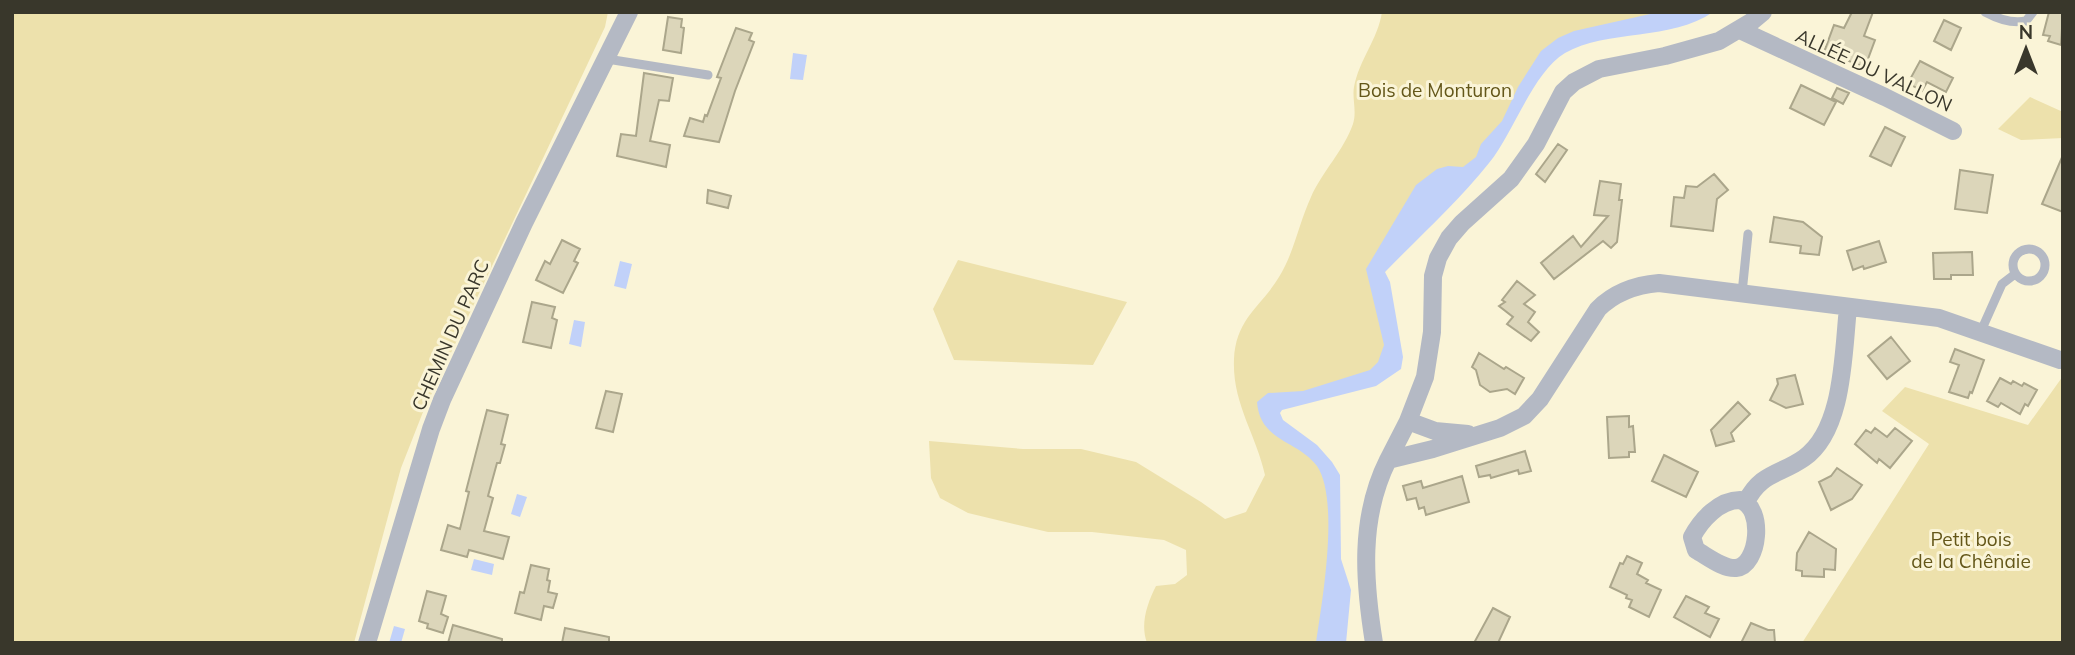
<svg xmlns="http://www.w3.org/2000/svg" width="2075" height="655" viewBox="0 0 2075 655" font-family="Mulish,sans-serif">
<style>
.green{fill:#ede1ac}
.water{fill:#c1d1f9}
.building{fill:#dcd6ba;stroke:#aba68b;stroke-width:2}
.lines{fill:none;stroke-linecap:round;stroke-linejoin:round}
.lane{stroke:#b4b9c4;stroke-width:9}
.street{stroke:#b4b9c4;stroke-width:18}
.labels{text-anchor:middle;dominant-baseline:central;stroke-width:6;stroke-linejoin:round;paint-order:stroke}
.street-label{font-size:19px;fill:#39372b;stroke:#faf4d7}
.park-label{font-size:19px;fill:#645719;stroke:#faf4d7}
</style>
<rect width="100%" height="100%" fill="#faf4d7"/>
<path class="green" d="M12 12H608L605 27 423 412 401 468 354 643H12Z
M1382 12H1677L1560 44 1483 156 1378 280 1396 368 1265 405 1336 473 1331 643H1147C1140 624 1147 604 1156 586L1175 584 1187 575 1186 550 1164 540 1092 532H1048L968 513 940 498 931 478 929 441 1023 449H1081L1136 462 1201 502 1225 519 1246 512 1265 475C1256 434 1232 403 1234 359 1236 318 1261 307 1279 277 1294 253 1299 223 1311 197 1322 172 1344 150 1353 124 1357 112 1352 98 1354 87 1359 60 1378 39 1382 12Z
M2030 97 2063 112V138L2021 140 1998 129Z
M958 260 1127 302 1093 365 954 360 933 309Z
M2063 376V643H1802L1929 444 1882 411 1905 387 2028 425Z"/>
<path class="water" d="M1659 12H1713C1672 41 1607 29 1565 53 1533 72 1513 134 1489 163 1458 202 1420 236 1385 272L1390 282 1403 357 1401 369 1376 386 1282 410 1280 413 1283 420 1317 445 1332 462 1340 475 1341 559 1351 590 1346 643H1316C1322 602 1340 500 1317 466 1298 440 1260 442 1257 402L1268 393 1303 391 1370 370 1378 362 1384 345 1366 269 1416 185 1437 169 1448 166 1463 167 1476 157 1481 144 1502 121 1518 87 1541 51 1558 38 1574 31Z
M793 53 807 55 803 80 790 79Z
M620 261 632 264 626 289 614 286Z
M574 320 585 322 581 347 569 344Z
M517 494 527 497 520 517 511 514Z
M474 559 494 564 492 575 471 570Z
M394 626 405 629 401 643H389Z"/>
<path class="building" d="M1852 12H1873L1864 36 1875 40 1865 67 1824 52 1834 25 1844 28Z
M2049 12H2063L2061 45 2048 41 2050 36 2043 35Z
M668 17 682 19 681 27 684 28 681 53 663 50Z
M1944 20 1961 28 1951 50 1934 41Z
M736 28 752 33 749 40 754 42 735 91 719 142 684 136 690 118 703 122 705 115 707 116 721 78 717 77Z
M1920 61 1953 78 1946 92 1927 82 1922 91 1908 83Z
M644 73 673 78 669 101 659 100 650 141 670 145 666 167 617 156 621 134 636 136Z
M1801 85 1836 102 1824 125 1790 108Z
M1837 88 1849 93 1843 104 1832 98Z
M1885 127 1905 137 1891 166 1870 156Z
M1558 144 1567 150 1545 182 1536 174Z
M2063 155V212L2042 204Z
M1960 170 1993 175 1987 213 1955 209Z
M1714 174 1728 190 1717 199 1713 231 1671 226 1674 197 1684 198 1686 186 1697 187Z
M1600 181 1621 184 1619 200H1622L1617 242 1611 248 1603 241 1554 279 1541 263 1573 236 1581 247 1608 216 1594 215Z
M708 190 731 196 728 208 707 203Z
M1774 217 1803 222 1822 237 1819 255 1800 253 1801 246 1770 242Z
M562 240 580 249 574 261 578 263 563 293 536 280 545 261 550 264Z
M1879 241 1886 262 1864 269 1863 266 1853 270 1847 251Z
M1972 252 1973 275H1951V279H1934L1933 253Z
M1517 281 1535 295 1524 304 1535 312 1528 322 1539 332 1531 341 1507 324 1513 317 1499 306 1505 302 1502 300Z
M532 302 555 307 552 318 557 320 551 348 523 342Z
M1891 337 1910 361 1887 379 1868 356Z
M1955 349 1984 360 1972 393 1970 392 1968 398 1949 392 1959 365 1950 362Z
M1479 353 1504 369 1506 367 1524 378 1515 394 1507 389 1490 392 1480 385 1476 370 1472 367Z
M1795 375 1803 404 1786 408 1770 400 1778 384 1777 379Z
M2000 378 2011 384 2013 381 2022 386 2024 383 2037 390 2028 406 2025 404 2020 414 2001 403 1998 407 1987 401Z
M606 391 622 394 613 432 596 428Z
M1738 402 1750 414 1731 433 1734 441 1716 446 1711 430Z
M487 410 508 415 501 444 505 445 500 463H497L488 496 493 498 484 531 509 537 503 559 469 550 467 557 441 550 448 525 460 529 469 492 466 491Z
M1629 416V427L1633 426 1635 452H1629V457L1609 458 1607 417Z
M1875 428 1887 437 1895 428 1912 441 1890 468 1879 459 1877 463 1855 444 1866 430 1871 433Z
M1525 451 1531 471 1519 474 1518 470 1491 478 1490 475 1479 477 1476 466Z
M1664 455 1698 472 1686 497 1652 481Z
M1837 468 1862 485 1852 499 1831 510 1819 482 1831 476Z
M1462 476 1469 502 1426 515 1424 507 1419 509 1416 498 1407 500 1403 486 1421 481 1423 488Z
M1809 532 1836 549 1835 570 1824 569V577L1802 576V571L1796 570 1797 553Z
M1627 556 1642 563 1637 574 1648 580 1646 583 1661 590 1649 617 1629 607 1632 600 1626 598 1627 595 1610 587 1620 563 1623 564Z
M531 565 549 569 547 580 550 581 548 592 557 594 553 608 544 606 541 620 515 613 520 592 524 593Z
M427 591 446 596 441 614 448 617 443 633 427 628 428 624 419 621Z
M1686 596 1709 607 1705 613 1719 619 1710 637 1674 617Z
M1493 608 1510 617 1498 643H1474Z
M1751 623 1768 630H1774L1775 643H1741Z
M453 625 502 639V643H448Z
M565 628 609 637V643H562Z"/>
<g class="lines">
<path class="lane" d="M1985 12C1998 19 2012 24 2026 21L2033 12
M607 59 708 75
M2013 265a16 16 0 1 1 32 0a16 16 0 1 1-32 0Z
M1742 293 1748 234
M1981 331 2002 284 2015 274"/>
<path class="street" d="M1740 30 1885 97 1953 131
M1468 434 1435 431 1408 421 1425 377 1432 332 1433 276 1438 258 1449 238 1462 223 1511 179 1536 144 1563 92 1574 82 1599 69 1665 56 1719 41 1751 22 1763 12
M1388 460 1408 421
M1740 500C1765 507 1759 566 1736 568 1723 569 1707 556 1696 550L1692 537C1701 520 1719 500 1740 500Z
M1746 502C1761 472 1780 475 1804 458 1844 430 1843 353 1848 308
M367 643 431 429 442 400 524 223 629 12
M1374 643C1364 581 1359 518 1388 460L1433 449 1500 428 1524 416 1540 399 1598 309C1615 292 1635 285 1659 283L1939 318 2060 360"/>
</g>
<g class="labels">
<g class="street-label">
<text transform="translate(1874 70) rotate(25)">ALLÉE DU VALLON</text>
<text transform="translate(450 335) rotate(-66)">CHEMIN DU PARC</text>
</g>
<g class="park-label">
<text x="1435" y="90">Bois de Monturon</text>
<text x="1971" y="539">Petit bois<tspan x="1971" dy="22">de la Chênaie</tspan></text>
</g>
</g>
<rect width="2075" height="655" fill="none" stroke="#39372b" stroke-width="28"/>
<g transform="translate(2026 49)" stroke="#faf4d7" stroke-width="5" paint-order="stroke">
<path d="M0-5L12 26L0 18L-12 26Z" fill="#39372b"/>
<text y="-10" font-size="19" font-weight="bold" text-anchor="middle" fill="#39372b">N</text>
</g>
</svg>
